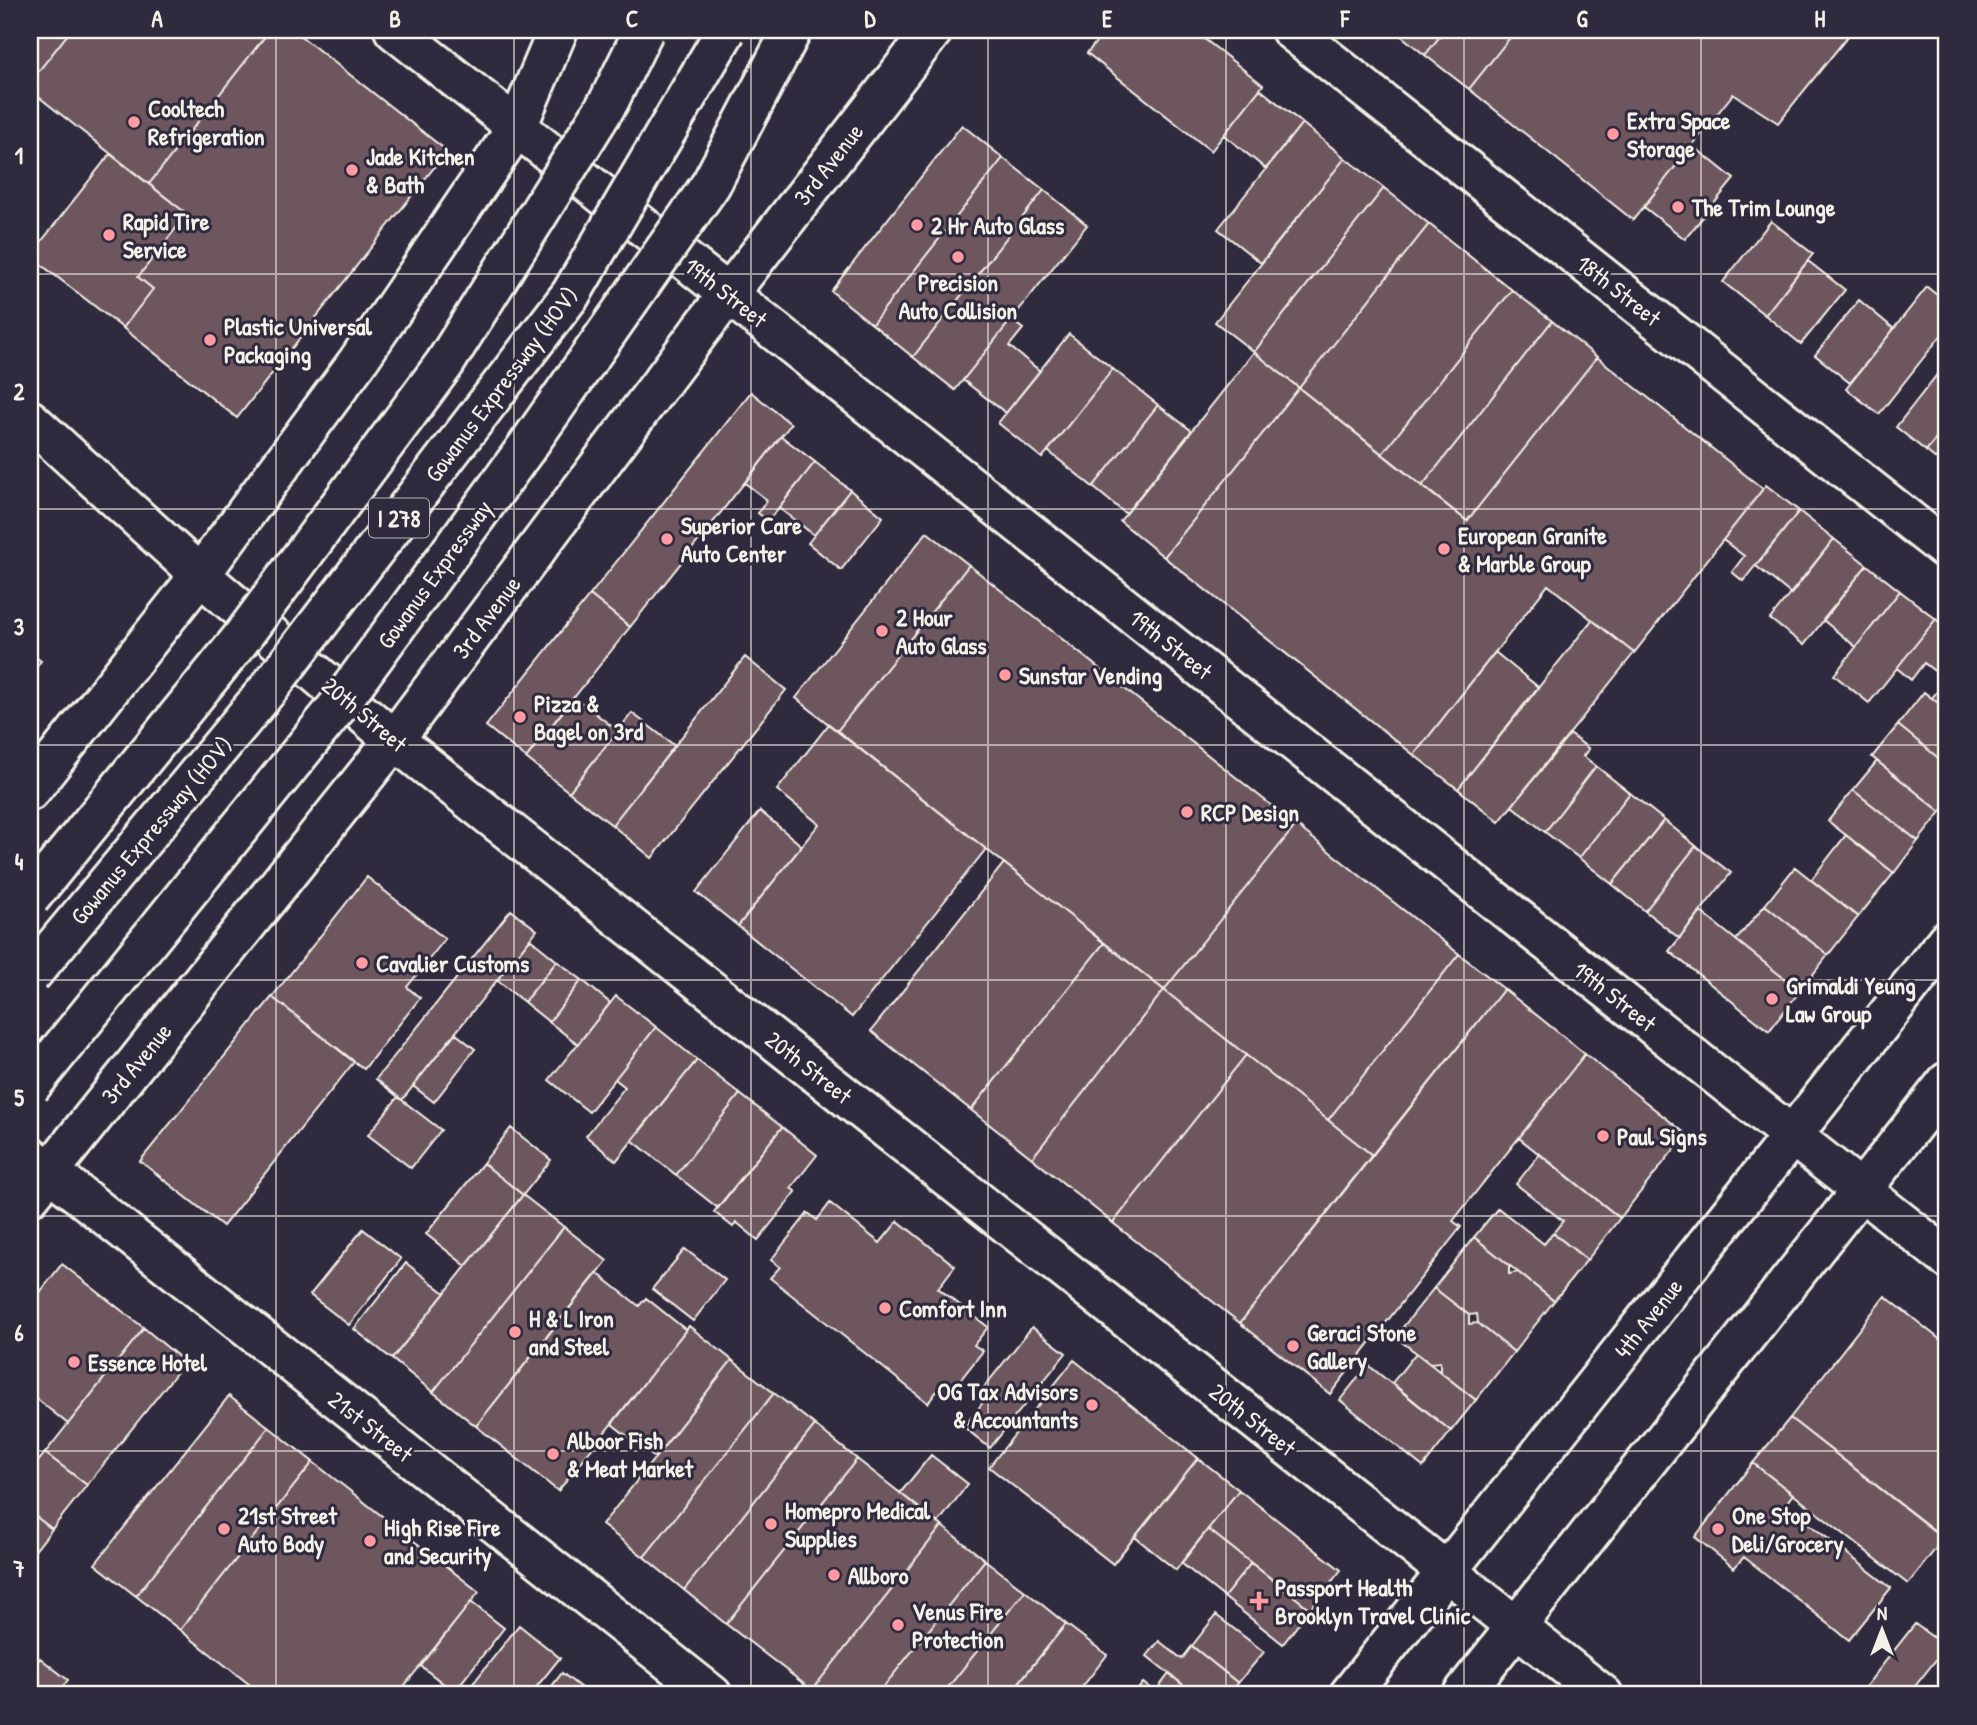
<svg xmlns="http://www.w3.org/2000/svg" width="1977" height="1725" viewBox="0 0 1977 1725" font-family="'Patrick Hand',sans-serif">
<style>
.building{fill:#6e575e;stroke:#f4f1e8;stroke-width:2}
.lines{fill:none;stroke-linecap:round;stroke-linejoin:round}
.street-casing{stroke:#f4f1e8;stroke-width:44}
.secondary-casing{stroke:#f4f1e8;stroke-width:44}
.primary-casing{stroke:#f4f1e8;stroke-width:44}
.street{stroke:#2f2a3d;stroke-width:38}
.secondary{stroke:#2f2a3d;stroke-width:38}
.primary{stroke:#2f2a3d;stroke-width:38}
.highway-bridge-casing{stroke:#f4f1e8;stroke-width:44;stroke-linecap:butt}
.highway-bridge{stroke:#2f2a3d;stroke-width:38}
.grid{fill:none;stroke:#f4f1e8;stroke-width:2;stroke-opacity:0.55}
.poi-dot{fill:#ff9aa2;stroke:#2f2a3d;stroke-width:2.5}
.labels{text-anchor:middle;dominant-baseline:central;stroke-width:6;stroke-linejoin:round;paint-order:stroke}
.shield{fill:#2f2a3d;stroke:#b9b5b5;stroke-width:2}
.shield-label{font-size:23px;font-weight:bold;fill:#f4f1e8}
.poi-label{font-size:24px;font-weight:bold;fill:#f4f1e8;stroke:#2f2a3d;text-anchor:start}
.street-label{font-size:24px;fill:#f4f1e8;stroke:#2f2a3d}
.neatline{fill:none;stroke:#f4f1e8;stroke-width:2.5}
.grid-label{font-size:23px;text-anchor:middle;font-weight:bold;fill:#f4f1e8}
</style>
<rect width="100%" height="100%" fill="#2f2a3d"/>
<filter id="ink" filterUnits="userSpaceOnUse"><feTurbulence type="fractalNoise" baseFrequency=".0143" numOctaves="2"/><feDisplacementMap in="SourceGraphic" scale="14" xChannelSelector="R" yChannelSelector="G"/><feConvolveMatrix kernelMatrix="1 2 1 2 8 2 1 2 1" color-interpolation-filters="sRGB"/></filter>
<g filter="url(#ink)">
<path class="building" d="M30 30H71L30 82Z
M71 30H270L149 184 30 90V82Z
M270 30H293L447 151 237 418 123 328 153 289 138 277 187 214 149 184Z
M1106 30H1193L1263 85 1211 151 1087 53Z
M1394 30H1445L1425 55Z
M1445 30H1516L1469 89 1425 55Z
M1516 30H1637L1647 36 1652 30H1853L1778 123 1733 94 1633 220 1469 89Z
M1260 89 1302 123 1266 169 1224 135Z
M1302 123 1345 158 1261 263 1218 229Z
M962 125 1003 158 872 324 831 291Z
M1692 145 1734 179 1685 239 1644 207Z
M110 154 187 214 138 277 153 289 123 328 30 256Z
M1003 158 1044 190 913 357 872 324Z
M1345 158 1384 188 1254 352 1215 322Z
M1384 188 1429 224 1299 388 1254 352Z
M1044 190 1087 225 955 390 913 357Z
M1771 221 1813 254 1765 315 1723 282Z
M1429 224 1512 290 1382 454 1299 388Z
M1808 261 1845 290 1801 344 1765 315Z
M1927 287 1947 303V328L1879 414 1846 389Z
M1512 290 1552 321 1422 486 1382 454Z
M1859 300 1894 329 1850 383 1815 355Z
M1011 320 1023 329 1009 346 1040 371 1006 413 963 380Z
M1552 321 1597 357 1467 521 1422 486Z
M1069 334 1113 369 1042 458 998 423Z
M1254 352 1299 388 1164 557 1120 521Z
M1597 357 1763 489 1634 653 1548 585 1414 755 1164 557 1299 388 1467 521Z
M1947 362V425L1926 451 1896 427Z
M1113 369 1158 405 1093 487 1048 451Z
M751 392 791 424 630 627 590 595Z
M1158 405 1192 431 1126 514 1093 487Z
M1947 425V468L1926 451Z
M781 436 815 462 768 521 758 513 767 500 745 483Z
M815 462 850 490 814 535 779 508Z
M1766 485 1799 511 1743 581 1732 572 1744 556 1723 540Z
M850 490 883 517 841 570 808 543Z
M1799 511 1834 539 1791 594 1756 566Z
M927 532 969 565 837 731 796 698Z
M1834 539 1867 565 1804 645 1770 619Z
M969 565 1296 825 1164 990 837 731Z
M1867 565 1900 591 1856 647 1823 620Z
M1900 591 1936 619 1869 703 1834 675Z
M590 595 630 627 526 758 486 726Z
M1936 619 1947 629V710L1932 698 1946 680 1924 663 1911 680 1897 668Z
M1592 620 1634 653 1499 822 1458 789Z
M1495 652 1538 687 1458 789 1414 755Z
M30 653 41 661 30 676Z
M745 657 786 690 652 858 612 825Z
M1924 692 1947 710V765L1898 725Z
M574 697 618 731 569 792 526 758Z
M632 713 675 746 612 825 569 792Z
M829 724 986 849 852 1017 738 926 819 824 777 790Z
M1898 725 1947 765V805L1941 812 1872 757Z
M1570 734 1589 749 1583 756 1596 766 1545 832 1512 806Z
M1877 761 1941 812 1918 841 1853 790Z
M1596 766 1630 793 1579 858 1545 832Z
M1853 790 1918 841 1894 873 1828 821Z
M1630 793 1664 820 1612 884 1579 858Z
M760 811 802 846 738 926 696 892Z
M1664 820 1696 846 1645 911 1612 884Z
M1296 825 1459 954 1328 1120 1164 990Z
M1846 835 1894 873 1858 917 1811 880Z
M1696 846 1731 873 1679 938 1645 911Z
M1004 863 1104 943 971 1110 871 1031Z
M1795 867 1858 917 1828 955 1765 905Z
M367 877 445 939 407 987 420 998 364 1069 272 997Z
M1765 905 1828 955 1800 991 1736 940Z
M511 910 537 930 402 1100 376 1079Z
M1701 912 1800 991 1769 1031 1669 951Z
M530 939 557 961 524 1002 497 980Z
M1104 943 1164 990 1032 1158 971 1110Z
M1459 954 1504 989 1372 1155 1328 1120Z
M557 961 582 980 549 1022 524 1002Z
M582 980 610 1003 578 1044 549 1022Z
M1504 989 1585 1054 1453 1221 1461 1227 1330 1394 1240 1323Z
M1164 990 1246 1055 1113 1223 1032 1158Z
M616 996 656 1027 589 1112 549 1080Z
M272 997 354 1062 223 1226 140 1161Z
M656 1027 697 1060 616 1161 586 1136 625 1087 615 1079Z
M455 1033 475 1049 434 1102 413 1086Z
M1585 1054 1686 1134 1620 1218 1519 1138Z
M1246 1055 1372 1155 1240 1323 1113 1223Z
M697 1060 740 1094 676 1175 632 1140Z
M740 1094 782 1127 718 1208 676 1175Z
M398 1097 441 1130 411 1168 368 1135Z
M782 1127 817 1155 791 1188 796 1192 758 1240 736 1222 733 1227 714 1212Z
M511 1128 551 1160 523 1195 483 1163Z
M1540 1154 1620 1218 1587 1260 1553 1233 1563 1221 1516 1184Z
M483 1163 523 1195 466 1266 426 1234Z
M523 1195 564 1227 433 1392 392 1359Z
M830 1203 880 1243 898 1221 955 1266 938 1288 988 1327 974 1345 983 1351 946 1398 937 1391 928 1403 770 1278 780 1267 771 1260 808 1213 817 1220Z
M1498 1208 1544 1244 1553 1233 1587 1260 1554 1301 1474 1237Z
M564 1227 607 1261 476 1426 433 1392Z
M363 1229 401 1259 349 1325 310 1295Z
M1474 1237 1509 1265V1274L1518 1272 1554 1301 1514 1352 1478 1323 1477 1314 1469 1315 1434 1288Z
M685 1249 725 1280 693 1321 652 1289Z
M406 1263 445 1293 392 1359 354 1329Z
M62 1264 144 1328 68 1424 32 1395 30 1398V1305Z
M597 1273 639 1306 646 1298 686 1330 558 1491 476 1426Z
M1434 1288 1469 1315V1324L1478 1323 1514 1352 1476 1400 1440 1372V1362L1430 1363 1395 1337Z
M1885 1296 1947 1345V1541L1790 1418Z
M689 1326 732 1360 655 1458 612 1424Z
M1032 1327 1066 1353 990 1448 964 1427 984 1401 977 1396Z
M144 1328 185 1362 87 1485 45 1453Z
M1416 1353 1476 1400 1451 1431 1392 1383Z
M732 1360 774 1393 644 1557 602 1525Z
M1074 1360 1198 1458 1113 1564 989 1467Z
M1368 1365 1451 1431 1423 1467 1340 1400Z
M774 1393 815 1425 684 1590 644 1557Z
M229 1396 269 1427 136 1596 95 1564Z
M1790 1418 1944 1538 1908 1584 1753 1463Z
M815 1425 857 1459 726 1624 684 1590Z
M269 1427 313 1462 180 1630 136 1596Z
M45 1453 87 1485 52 1529 30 1512V1472Z
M931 1455 968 1484 938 1523 900 1493Z
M1198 1458 1239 1490 1176 1570 1135 1537Z
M857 1459 942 1526 812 1690 726 1624Z
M313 1462 479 1592 397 1695H263L180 1630Z
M1753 1463 1793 1494 1785 1505 1891 1588 1849 1640 1744 1557 1734 1568 1695 1537Z
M1239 1490 1341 1570 1310 1609 1208 1529Z
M30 1512 52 1529 30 1557Z
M942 1526 985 1560 877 1695H818L812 1690Z
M1208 1529 1251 1563 1224 1597 1181 1563Z
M985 1560 1025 1591 942 1695H877Z
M1251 1563 1310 1609 1283 1644 1224 1597Z
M1025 1591 1066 1624 1009 1695H942Z
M471 1602 504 1628 454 1692 421 1666Z
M1216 1615 1264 1652 1238 1683 1192 1646Z
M1066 1624 1107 1655 1076 1695H1009Z
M1915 1624 1946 1647 1908 1695H1859Z
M519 1625 560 1658 530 1695H464Z
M1159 1641 1182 1659 1192 1646 1238 1683 1229 1695H1196L1147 1656Z
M40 1658 68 1680 56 1695H30V1670Z
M562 1673 590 1695H545Z
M1169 1674 1196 1695 1134 1694 1143 1683 1155 1692Z"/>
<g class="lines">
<g class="street-casing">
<path id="street" d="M394 30 517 127
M30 420 200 575
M30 1156 712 1695"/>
</g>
<g class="secondary-casing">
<path id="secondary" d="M1291 30 1947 550
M517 127 1947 1258
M200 575 394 740 1603 1695
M30 791 200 575 358 361 517 127 558 30
M30 1196 394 740 699 332 933 30"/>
</g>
<g class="primary-casing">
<path id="primary" d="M1349 1695 1947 940
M1462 1695 1947 1082"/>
</g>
<use href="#street" class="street"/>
<use href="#secondary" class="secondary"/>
<use href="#primary" class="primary"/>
<g class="highway-bridge-casing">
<path id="highway-bridge" d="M30 898 240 640 445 363 609 101 644 30
M30 976 269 688 571 294 726 30
M30 1087 338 706 526 448 711 184 792 30"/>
</g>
<use href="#highway-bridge" class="highway-bridge"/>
</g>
</g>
<path class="grid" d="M276 30V1695M514 30V1695M751 30V1695M988 30V1695M1226 30V1695M1464 30V1695M1701 30V1695M30 274H1947M30 509H1947M30 745H1947M30 980H1947M30 1216H1947M30 1451H1947"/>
<g class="poi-dot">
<circle cx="134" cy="122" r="7"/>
<circle cx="1613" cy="134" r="7"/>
<circle cx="352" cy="170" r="7"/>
<circle cx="1678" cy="207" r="7"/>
<circle cx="917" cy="225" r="7"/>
<circle cx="109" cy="235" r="7"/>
<circle cx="958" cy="257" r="7"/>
<circle cx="210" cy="340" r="7"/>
<circle cx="667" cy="539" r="7"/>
<circle cx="1444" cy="549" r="7"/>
<circle cx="882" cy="631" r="7"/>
<circle cx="1005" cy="675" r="7"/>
<circle cx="520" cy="717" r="7"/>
<circle cx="1187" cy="812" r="7"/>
<circle cx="362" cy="963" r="7"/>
<circle cx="1772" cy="999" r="7"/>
<circle cx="1603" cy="1136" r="7"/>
<circle cx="885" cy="1308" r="7"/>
<circle cx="515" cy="1332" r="7"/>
<circle cx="1293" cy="1346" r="7"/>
<circle cx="74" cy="1362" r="7"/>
<circle cx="1092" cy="1405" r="7"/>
<circle cx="553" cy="1454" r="7"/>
<circle cx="771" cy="1524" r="7"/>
<circle cx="224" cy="1529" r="7"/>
<circle cx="1718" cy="1529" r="7"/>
<circle cx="370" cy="1541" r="7"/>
<circle cx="834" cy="1575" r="7"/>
<path d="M1255.5 1590.5h7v7h7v7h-7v7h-7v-7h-7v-7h7z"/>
<circle cx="898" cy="1625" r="7"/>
</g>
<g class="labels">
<rect class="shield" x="369" y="498.5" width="60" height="39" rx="5"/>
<g class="shield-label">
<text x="399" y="518">I 278</text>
</g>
<g class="poi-label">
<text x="148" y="108">Cooltech<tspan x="148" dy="28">Refrigeration</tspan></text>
<text x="1627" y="120">Extra Space<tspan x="1627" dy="28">Storage</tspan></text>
<text x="366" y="156">Jade Kitchen<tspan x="366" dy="28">&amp; Bath</tspan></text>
<text x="1692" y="207">The Trim Lounge</text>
<text x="123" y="221">Rapid Tire<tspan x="123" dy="28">Service</tspan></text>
<text x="931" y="225">2 Hr Auto Glass</text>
<text x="958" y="282" text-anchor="middle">Precision<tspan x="958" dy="28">Auto Collision</tspan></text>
<text x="224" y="326">Plastic Universal<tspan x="224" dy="28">Packaging</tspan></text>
<text x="681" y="525">Superior Care<tspan x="681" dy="28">Auto Center</tspan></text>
<text x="1458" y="535">European Granite<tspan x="1458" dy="28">&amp; Marble Group</tspan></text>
<text x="896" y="617">2 Hour<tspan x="896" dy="28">Auto Glass</tspan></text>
<text x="1019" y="675">Sunstar Vending</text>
<text x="534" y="703">Pizza &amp;<tspan x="534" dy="28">Bagel on 3rd</tspan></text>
<text x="1201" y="812">RCP Design</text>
<text x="376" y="963">Cavalier Customs</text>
<text x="1786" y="985">Grimaldi Yeung<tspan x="1786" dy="28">Law Group</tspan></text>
<text x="1617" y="1136">Paul Signs</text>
<text x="899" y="1308">Comfort Inn</text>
<text x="529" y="1318">H &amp; L Iron<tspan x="529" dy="28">and Steel</tspan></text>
<text x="1307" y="1332">Geraci Stone<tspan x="1307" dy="28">Gallery</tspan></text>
<text x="88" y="1362">Essence Hotel</text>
<text x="1078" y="1391" text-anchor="end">OG Tax Advisors<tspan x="1078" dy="28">&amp; Accountants</tspan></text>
<text x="567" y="1440">Alboor Fish<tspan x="567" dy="28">&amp; Meat Market</tspan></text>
<text x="785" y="1510">Homepro Medical<tspan x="785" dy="28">Supplies</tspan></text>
<text x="238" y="1515">21st Street<tspan x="238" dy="28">Auto Body</tspan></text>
<text x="1732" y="1515">One Stop<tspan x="1732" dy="28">Deli/Grocery</tspan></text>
<text x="384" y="1527">High Rise Fire<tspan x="384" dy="28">and Security</tspan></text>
<text x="848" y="1575">Allboro</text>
<text x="1275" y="1587">Passport Health<tspan x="1275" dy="28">Brooklyn Travel Clinic</tspan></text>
<text x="912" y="1611">Venus Fire<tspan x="912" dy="28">Protection</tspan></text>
</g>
<g class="street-label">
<text transform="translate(828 164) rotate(-52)">3rd Avenue</text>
<text transform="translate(1619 290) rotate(38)">18th Street</text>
<text transform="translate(726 292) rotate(38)">19th Street</text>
<text transform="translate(501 384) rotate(-53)">Gowanus Expressway (HOV)</text>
<text transform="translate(434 574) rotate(-54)">Gowanus Expressway</text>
<text transform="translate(486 617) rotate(-53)">3rd Avenue</text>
<text transform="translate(1171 644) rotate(38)">19th Street</text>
<text transform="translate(365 714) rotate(40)">20th Street</text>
<text transform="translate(151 830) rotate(-50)">Gowanus Expressway (HOV)</text>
<text transform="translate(1615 996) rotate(38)">19th Street</text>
<text transform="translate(136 1063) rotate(-51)">3rd Avenue</text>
<text transform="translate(809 1067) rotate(38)">20th Street</text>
<text transform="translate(1648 1318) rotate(-52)">4th Avenue</text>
<text transform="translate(1253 1419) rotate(38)">20th Street</text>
<text transform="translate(371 1426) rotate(38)">21st Street</text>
</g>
</g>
<rect width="1977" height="1725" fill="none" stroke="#2f2a3d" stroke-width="77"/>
<g transform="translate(1882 1630)" stroke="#2f2a3d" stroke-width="5" paint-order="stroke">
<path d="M0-5L12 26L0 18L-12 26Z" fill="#f4f1e8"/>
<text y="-10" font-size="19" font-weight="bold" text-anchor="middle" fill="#f4f1e8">N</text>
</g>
<rect x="38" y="38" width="1900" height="1648" class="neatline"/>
<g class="grid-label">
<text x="157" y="27">A</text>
<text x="395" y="27">B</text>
<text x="632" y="27">C</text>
<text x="870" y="27">D</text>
<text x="1107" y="27">E</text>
<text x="1345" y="27">F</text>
<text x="1582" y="27">G</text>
<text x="1820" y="27">H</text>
<text x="19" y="164">1</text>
<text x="19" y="400">2</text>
<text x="19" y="635">3</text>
<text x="19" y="870">4</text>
<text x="19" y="1106">5</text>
<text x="19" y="1341">6</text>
<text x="19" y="1577">7</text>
</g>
</svg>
